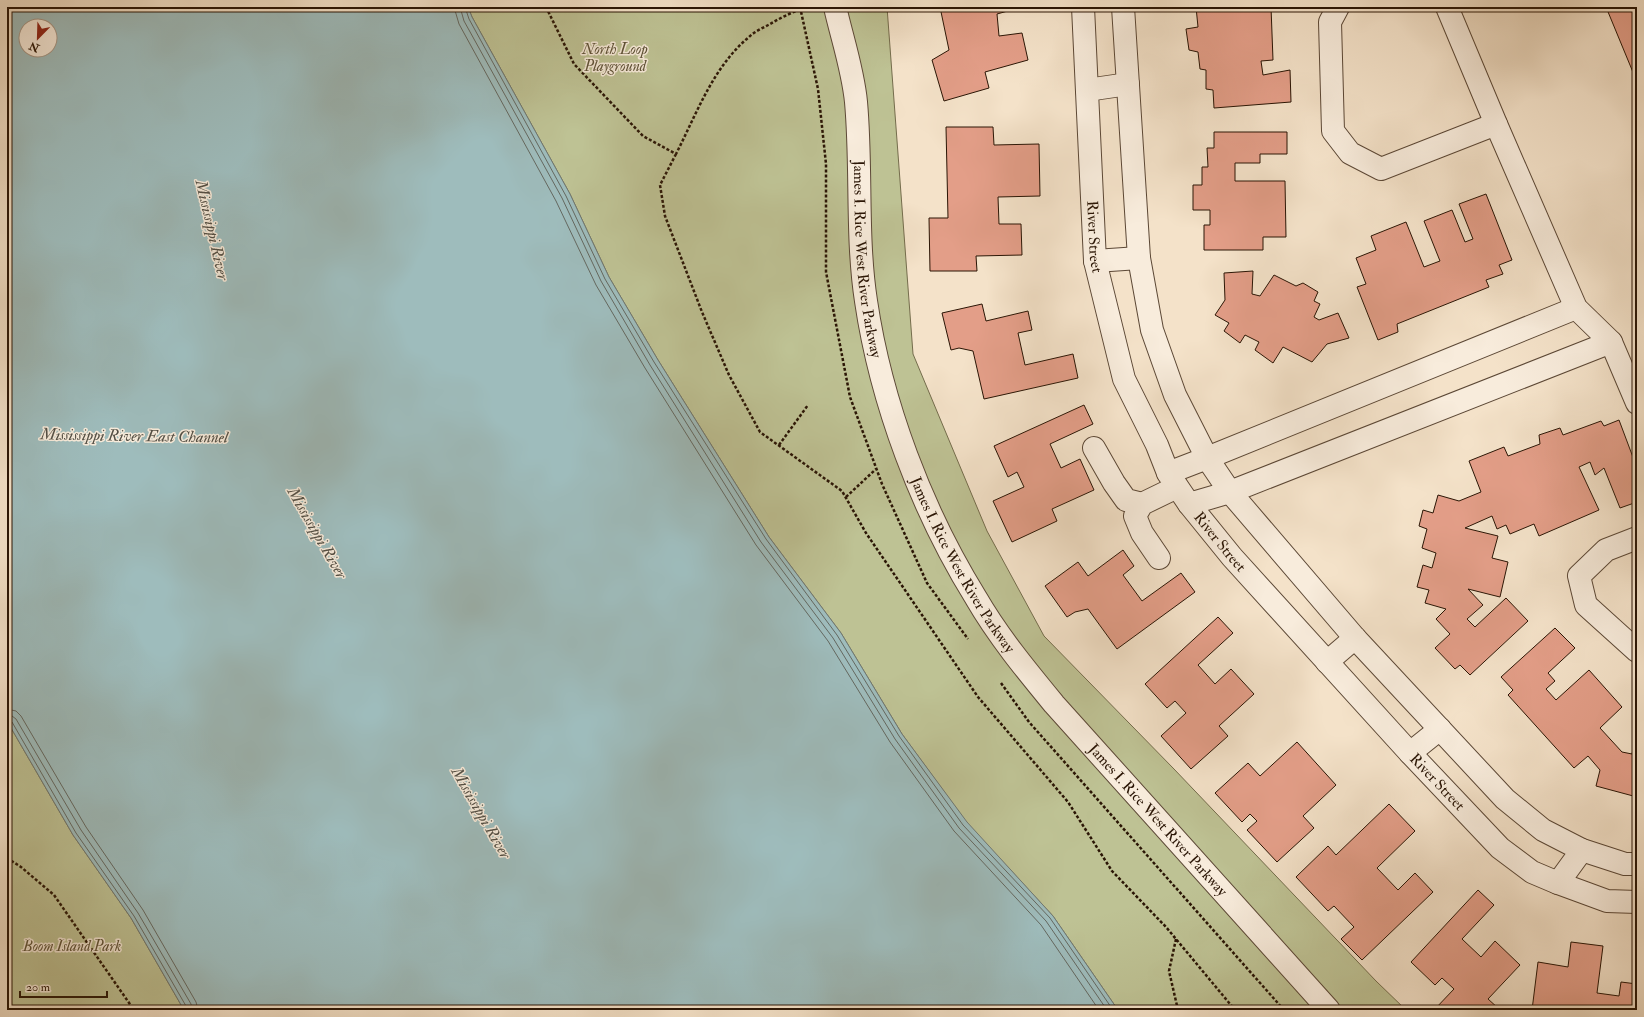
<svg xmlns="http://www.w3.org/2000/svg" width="1644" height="1017" viewBox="0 0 1644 1017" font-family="'IM FELL Double Pica',serif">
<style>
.green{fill:#bec294;stroke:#746c4c}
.water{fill:#9ebcbc;stroke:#707973;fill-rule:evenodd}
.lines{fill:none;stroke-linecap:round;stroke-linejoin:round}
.shore{stroke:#646860;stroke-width:1}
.building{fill:#e39e88;stroke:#2a1505}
.minor-casing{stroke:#5c4836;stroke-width:24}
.path{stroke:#2a1505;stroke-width:2.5;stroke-dasharray:3 2;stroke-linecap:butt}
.minor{stroke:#f8ecdc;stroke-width:22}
.labels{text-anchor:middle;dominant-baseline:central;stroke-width:3;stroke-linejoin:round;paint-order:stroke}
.park-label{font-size:15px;font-style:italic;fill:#5e5237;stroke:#f8ecdc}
.street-label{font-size:15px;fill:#2a1505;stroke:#f8ecdc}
.water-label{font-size:16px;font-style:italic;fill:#534f45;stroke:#f8ecdc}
</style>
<rect width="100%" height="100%" fill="#f4e2c9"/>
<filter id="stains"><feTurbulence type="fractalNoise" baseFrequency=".005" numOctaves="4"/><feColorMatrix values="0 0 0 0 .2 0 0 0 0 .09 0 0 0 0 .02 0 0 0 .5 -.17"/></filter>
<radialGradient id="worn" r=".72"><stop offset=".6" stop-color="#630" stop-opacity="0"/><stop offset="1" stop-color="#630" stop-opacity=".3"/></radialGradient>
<path class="green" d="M468 7H887L913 354 987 531 1044 636 1174 769 1376 981 1406 1010H1118L1053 916 967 823 902 734 841 633 769 537 658 360 609 277 570 194 472 17Z
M7 721 73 835 131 918 184 1010H7Z"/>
<path class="water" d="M7 7H468L472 17 570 194 609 277 658 360 769 537 841 633 902 734 967 822 1053 916 1118 1010H184L131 918 73 835 7 721ZM26 26H50V50H26Z"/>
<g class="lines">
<path class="shore" d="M454 7 459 24 556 201 596 285 645 368 756 545 828 641 890 742 954 831 1041 925 1099 1010
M460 7 464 21 562 198 601 281 650 365 761 542 833 638 895 739 959 828 1046 921 1107 1010
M465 7 469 19 566 196 605 279 654 362 766 539 837 635 899 736 963 825 1050 918 1113 1010
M7 709 16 711 21 716 86 827 143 910 196 1002 198 1010
M7 715 12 716 16 719 81 830 138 913 191 1004 192 1010
M7 720 12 722 76 833 134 916 186 1006 187 1010"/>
</g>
<path class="building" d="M940 7H1022L997 14 999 36 1022 33 1028 60 985 72 989 88 944 101 932 60 949 50Z
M1196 7H1271L1273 60 1261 61 1263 75 1290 70 1291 102 1214 108 1213 90 1206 89V70L1200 69 1198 52 1189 50 1186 29 1198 27Z
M1606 7H1637V82Z
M946 127H993L994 145 1039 144 1040 196 998 197 999 224H1021L1022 255 976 256 977 271H930L929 218H948Z
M1214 132H1287V154H1260V163H1235V181H1285L1286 237H1263V250H1204V225H1210V210H1193V185H1202V167H1208L1207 148H1214Z
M1486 194 1512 260 1499 265 1503 274 1486 280 1489 287 1397 324 1398 332 1378 340 1357 287 1366 284 1356 258 1376 250 1371 236 1406 222 1424 267 1440 261 1424 221 1452 210 1465 242 1473 239 1459 204Z
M1253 271 1252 294 1260 296 1274 275 1296 286 1303 283 1318 292 1314 301 1320 304 1314 317 1319 320 1338 313 1349 338 1327 344 1312 362 1283 347 1273 363 1255 350 1259 342 1245 335 1240 343 1224 331 1229 323 1215 315 1225 300 1224 273Z
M982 304 986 321 1028 311 1032 330 1018 333 1025 365 1073 354 1078 378 984 399 973 351 959 348 951 350 942 313Z
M1084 405 1093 424 1050 444 1061 468 1080 459 1094 490 1052 509 1057 521 1012 542 993 501 1024 487 1017 472 1008 477 994 446Z
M1619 420 1637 468V502L1620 508 1604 468 1595 475 1590 462 1579 467 1599 510 1539 536 1534 524 1510 534 1506 525 1497 529 1492 516 1465 528 1498 536 1492 558 1508 562 1500 597 1468 589 1483 605 1467 619 1475 627 1506 598 1528 621 1470 675 1460 665 1455 669 1435 648 1450 634 1436 619 1446 609 1425 603 1429 590 1417 587 1423 565 1432 568 1436 553 1422 548 1427 529 1419 526 1423 510 1433 513 1438 495 1459 501 1481 492 1469 461 1504 447 1508 456 1540 444 1539 435 1560 428 1563 435 1601 421 1604 426Z
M1123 550 1134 566 1123 575 1142 601 1181 573 1195 592 1117 649 1088 609 1075 612 1067 617 1045 586 1078 562 1088 576Z
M1218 617 1233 633 1198 665 1215 684 1231 669 1254 694 1219 726 1228 736 1191 769 1161 736 1186 713 1175 701 1167 708 1145 684Z
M1555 628 1575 648 1548 673 1555 681 1546 689 1556 700 1589 670 1622 707 1600 728 1622 752 1632 754 1637 730V797L1596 786 1600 770 1588 756 1574 768 1508 695 1513 690 1501 677Z
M1297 742 1336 785 1303 816 1314 828 1277 862 1247 830 1257 821 1250 814 1242 822 1215 793 1248 763 1260 776Z
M1389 804 1415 831 1377 868 1398 890 1415 873 1433 892 1362 960 1341 939 1354 927 1334 906 1328 911 1296 877 1328 846 1336 855Z
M1478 890 1494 905 1462 939 1481 957 1495 941 1520 965 1488 999 1498 1008 1496 1010H1434L1454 989 1442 978 1435 985 1411 962Z
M1571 942 1603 946 1597 993 1619 996 1621 982 1637 984V1010H1532L1538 962 1568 967Z"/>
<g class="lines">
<g class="minor-casing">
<g id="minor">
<path id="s1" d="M835 7C842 38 853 70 856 102 862 168 856 236 866 301 881 403 922 511 976 598 998 636 1026 670 1054 704L1329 1010"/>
<path id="s2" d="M1083 7 1095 261 1124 379 1157 445 1168 473 1189 504 1232 557 1410 753 1500 848 1532 872 1558 883 1607 901 1637 902"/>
<path d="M1123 7 1139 258 1152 330 1175 395 1207 458 1230 492 1355 638 1505 799 1543 830 1582 850 1625 864H1637"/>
<path d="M1338 7 1330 22 1333 131 1350 153 1381 169 1496 124"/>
<path d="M1447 7 1496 124 1576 308 1611 342 1637 403"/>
<path d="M1087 90 1128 84"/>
<path d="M1095 261 1139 258"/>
<path d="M1094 448 1114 483 1126 500 1142 504"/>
<path d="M1168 473 1207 458 1576 308"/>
<path d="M1189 504 1230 492 1611 342"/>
<path d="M1637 538 1606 550 1579 576 1586 605 1637 651"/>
<path d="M1159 558 1142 533 1135 516 1142 504 1177 487"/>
<path d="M1327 662 1355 638"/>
<path d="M1410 753 1440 729"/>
<path d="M1558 883 1582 850"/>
</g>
</g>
<path class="path" d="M546 7 574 64 643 136 676 154C697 113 713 67 749 37 755 31 763 28 770 24 782 17 796 10 809 7
M800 7 818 89 826 164V272L850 397 882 484 927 583 968 639
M676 154 660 185 665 216 702 312 729 375 760 432 842 491 866 533 978 697 1068 802 1112 871 1166 927 1235 1010
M779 445 808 405
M846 497 876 469
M1001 683 1029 722 1284 1010
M7 858 21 867 54 895 134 1010
M1176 939 1169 971 1178 1010"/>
<use href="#minor" class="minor"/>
</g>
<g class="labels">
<g class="park-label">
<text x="615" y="49">North Loop<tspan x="615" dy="17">Playground</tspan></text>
<text x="72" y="946">Boom Island Park</text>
</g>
<g class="street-label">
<text stroke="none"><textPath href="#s2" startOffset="230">River Street</textPath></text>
<text stroke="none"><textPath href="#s1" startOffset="255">James I. Rice West River Parkway</textPath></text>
<text stroke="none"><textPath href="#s2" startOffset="566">River Street</textPath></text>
<text stroke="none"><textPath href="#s1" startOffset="580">James I. Rice West River Parkway</textPath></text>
<text stroke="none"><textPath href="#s2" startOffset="890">River Street</textPath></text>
<text stroke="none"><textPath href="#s1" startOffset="903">James I. Rice West River Parkway</textPath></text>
</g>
<g class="water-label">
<text transform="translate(212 230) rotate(77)">Mississippi River</text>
<text transform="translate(134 436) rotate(1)">Mississippi River East Channel</text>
<text transform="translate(317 533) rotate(60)">Mississippi River</text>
<text transform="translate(481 813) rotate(60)">Mississippi River</text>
</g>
</g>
<rect width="1644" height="1017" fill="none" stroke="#f4e2c9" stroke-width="24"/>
<rect x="8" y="8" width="1628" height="1001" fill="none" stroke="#2a1505" stroke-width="2"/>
<rect x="12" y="12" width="1620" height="993" fill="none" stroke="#2a1505"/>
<g transform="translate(38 38) rotate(203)"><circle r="19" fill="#f8ecdc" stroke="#a69686"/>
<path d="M0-3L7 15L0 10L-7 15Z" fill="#8f2418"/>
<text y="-6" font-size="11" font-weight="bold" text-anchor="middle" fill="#2a1505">N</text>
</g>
<path d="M20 991v6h87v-6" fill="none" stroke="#2a1505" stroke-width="2"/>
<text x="26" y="991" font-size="12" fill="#2a1505" stroke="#f8ecdc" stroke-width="3" paint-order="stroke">20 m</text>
<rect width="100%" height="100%" filter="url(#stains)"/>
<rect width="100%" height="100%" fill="url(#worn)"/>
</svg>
